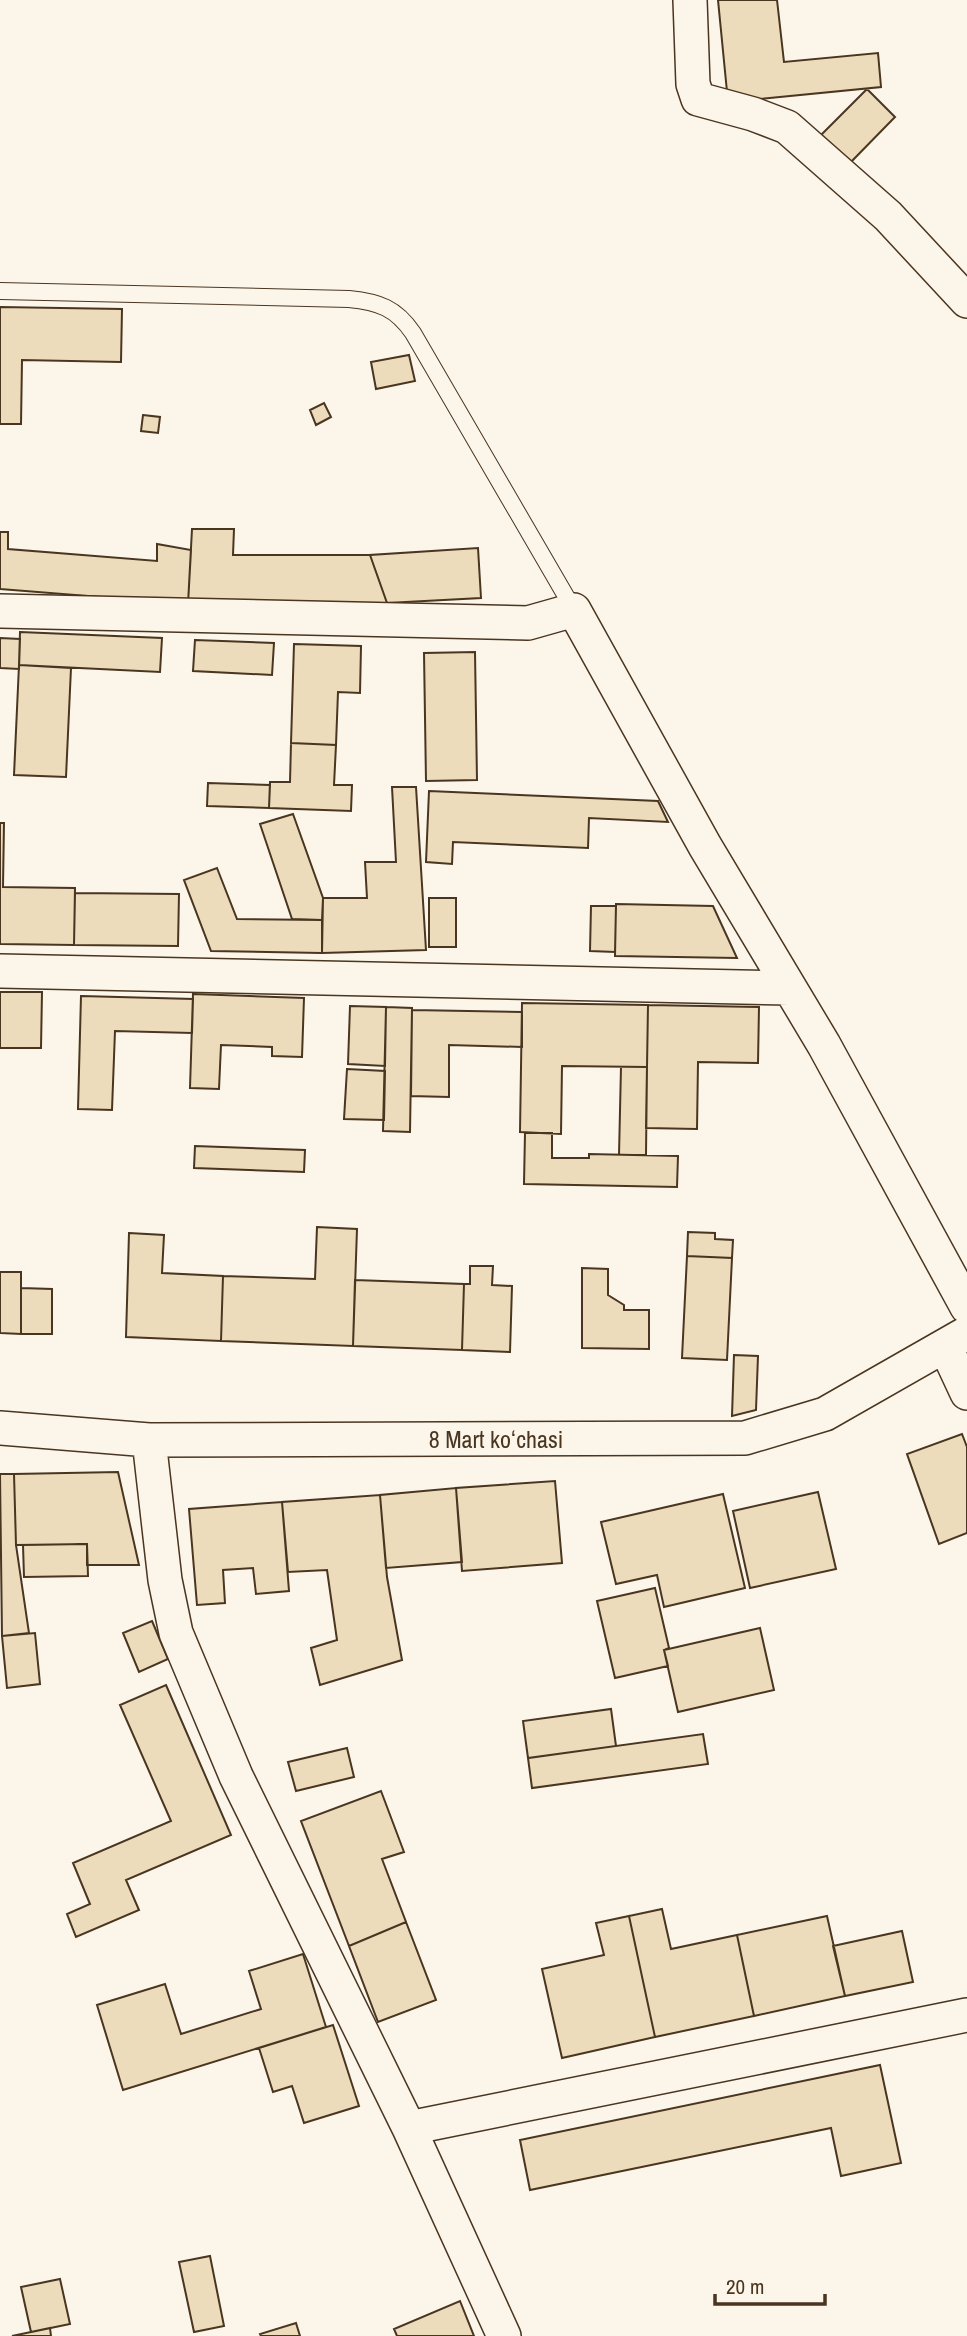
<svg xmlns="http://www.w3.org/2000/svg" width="967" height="2336" viewBox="0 0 967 2336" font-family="'Archivo Narrow',sans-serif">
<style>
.building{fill:#ecdcbc;stroke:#4a3520;stroke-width:2}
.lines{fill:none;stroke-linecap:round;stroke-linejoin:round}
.lane-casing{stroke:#4a3520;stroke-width:18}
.street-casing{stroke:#4a3520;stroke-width:36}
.lane{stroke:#fbf6e9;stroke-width:16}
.street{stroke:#fbf6e9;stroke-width:33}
.labels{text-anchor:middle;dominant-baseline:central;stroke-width:5;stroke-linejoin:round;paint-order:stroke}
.street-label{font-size:24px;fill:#4a3520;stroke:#fbf6e9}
</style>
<rect width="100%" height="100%" fill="#fbf6e9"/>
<path class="building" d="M718 0H777L784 62 878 53 881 87 728 102Z
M867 89 895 117 849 164 821 135Z
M0 307 122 309 121 362 22 360 21 424H0Z
M409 355 415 381 376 389 371 362Z
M324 403 331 417 316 425 310 410Z
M143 415 160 417 158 433 141 431Z
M192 529H234L233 555H370L387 603 188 604Z
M0 532H8V549L157 561V544L191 550 188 604 0 589Z
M478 548 481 598 387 603 370 555Z
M20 632 162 638 160 672 19 665Z
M0 638 20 639 19 669 0 668Z
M195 640 274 643 272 675 193 671Z
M294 644 361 646 360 693 338 692 336 745 291 743Z
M475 652 477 780 426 781 424 653Z
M19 665 71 668 66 777 14 775Z
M291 743 336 745 334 785H352L351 811 269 808 270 782H290Z
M208 783 270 785 269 808 207 806Z
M392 787H416L426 950 322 953 323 898H367L365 862H396Z
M429 791 658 801 668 822 589 818 588 848 453 842 452 864 426 862Z
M293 814 323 898 322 920 292 919 260 824Z
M0 823H4L3 887 75 888 74 945 0 944Z
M217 868 237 919 322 920V953L211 951 184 880Z
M75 893 179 894 178 946 74 945Z
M429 898H456V947H429Z
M616 904 713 906 737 958 615 956Z
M591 906H616L615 952 590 951Z
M0 992H42L41 1048H0Z
M193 994 304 998 302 1057 272 1056V1047L221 1045 219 1089 190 1088Z
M81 996 193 999 192 1033 115 1031 112 1110 78 1109Z
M522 1003 648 1005 647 1067 562 1066 561 1134 520 1132Z
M648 1005 759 1007 758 1063 698 1062 697 1129 646 1128Z
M350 1006 386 1007 385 1066 348 1064Z
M386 1007 412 1008 410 1132 383 1131Z
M412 1010 522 1012V1047L449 1045V1097L411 1096Z
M621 1067H647L646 1155H619Z
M347 1069 385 1071 384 1120 344 1119Z
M525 1133H552V1158H589V1154L678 1156 677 1187 524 1184Z
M195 1146 305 1150 304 1172 194 1168Z
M317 1227 357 1229 353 1346 221 1341 223 1276 315 1279Z
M688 1232 715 1233V1239L733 1240 732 1258 687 1256Z
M129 1233 164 1235 162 1273 223 1276 221 1341 126 1337Z
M687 1256 732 1258 727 1360 682 1358Z
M470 1266H493L492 1285 512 1286 510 1352 462 1350 464 1284H470Z
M582 1268 608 1269V1295L624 1305V1310H649V1349L582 1348Z
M0 1272H21V1334L0 1333Z
M355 1280 464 1284 462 1350 353 1346Z
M21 1288 52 1289V1334H21Z
M734 1355 758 1356 756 1410 732 1416Z
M962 1434 967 1447V1533L939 1544 907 1454Z
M118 1472 139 1565H87V1544L16 1545 14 1474Z
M0 1474H14L16 1545 29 1633 2 1636Z
M555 1481 562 1563 462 1571 456 1488Z
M456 1488 462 1562 386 1568 380 1495Z
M818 1492 836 1569 750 1588 733 1511Z
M723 1494 745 1588 664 1607 657 1575 616 1584 601 1522Z
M380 1495 387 1577 402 1660 320 1685 311 1648 337 1640 327 1570 288 1572 282 1502Z
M282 1502 289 1591 256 1594 253 1568 223 1570 225 1603 197 1605 189 1509Z
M87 1544 88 1576 24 1577 23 1545Z
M655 1588 669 1648 664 1650 668 1666 615 1678 597 1601Z
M152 1621 168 1659 139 1672 123 1633Z
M760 1628 774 1690 678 1712 664 1650Z
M35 1633 40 1684 7 1688 2 1636Z
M166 1685 231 1835 126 1880 139 1910 76 1937 67 1914 90 1904 73 1863 171 1821 120 1705Z
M611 1709 616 1746 528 1758 523 1721Z
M703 1734 708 1764 532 1788 528 1758Z
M347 1748 354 1777 296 1791 288 1762Z
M381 1791 404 1852 382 1859 406 1922 349 1946 301 1821Z
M662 1909 671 1949 737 1935 754 2016 655 2037 629 1916Z
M629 1916 655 2037 562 2058 542 1969 604 1955 596 1923Z
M827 1916 845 1996 754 2016 737 1935Z
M406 1922 436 2000 378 2022 349 1946Z
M902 1931 913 1982 845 1996 833 1946Z
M303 1954 326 2027 123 2090 97 2005 165 1984 181 2034 261 2009 249 1971Z
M333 2025 359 2106 304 2123 292 2086 273 2092 259 2048Z
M880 2065 901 2163 841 2176 831 2128 530 2190 520 2140Z
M210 2256 224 2326 194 2332 179 2262Z
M60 2279 70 2324 31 2332 21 2287Z
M460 2301 474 2336H397L394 2329Z
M296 2323 300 2336H261L260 2334Z
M50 2328 51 2336H12Z"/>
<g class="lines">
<g class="lane-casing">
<path id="lane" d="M0 291 349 299C379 302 396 308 413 333L574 610"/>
</g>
<g class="street-casing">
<path id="street" d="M690 0 693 84 698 99 753 114 787 127 888 216 967 301
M0 611 528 623 574 610 705 846 824 1045 967 1307
M0 971 789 988
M946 1348 967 1393
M0 1428 149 1440 745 1438 825 1414 967 1333
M149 1440 165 1580 176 1633 236 1776 409 2128 504 2336
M409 2128 967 2015"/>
</g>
<use href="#lane" class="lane"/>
<use href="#street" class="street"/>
</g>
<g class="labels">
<g class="street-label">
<text x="496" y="1439">8 Mart koʻchasi</text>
</g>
</g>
<path d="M715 2294v10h110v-10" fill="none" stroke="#4a3520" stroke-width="3.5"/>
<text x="726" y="2294" font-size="21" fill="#4a3520" stroke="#fbf6e9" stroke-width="5" paint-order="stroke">20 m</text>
</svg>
